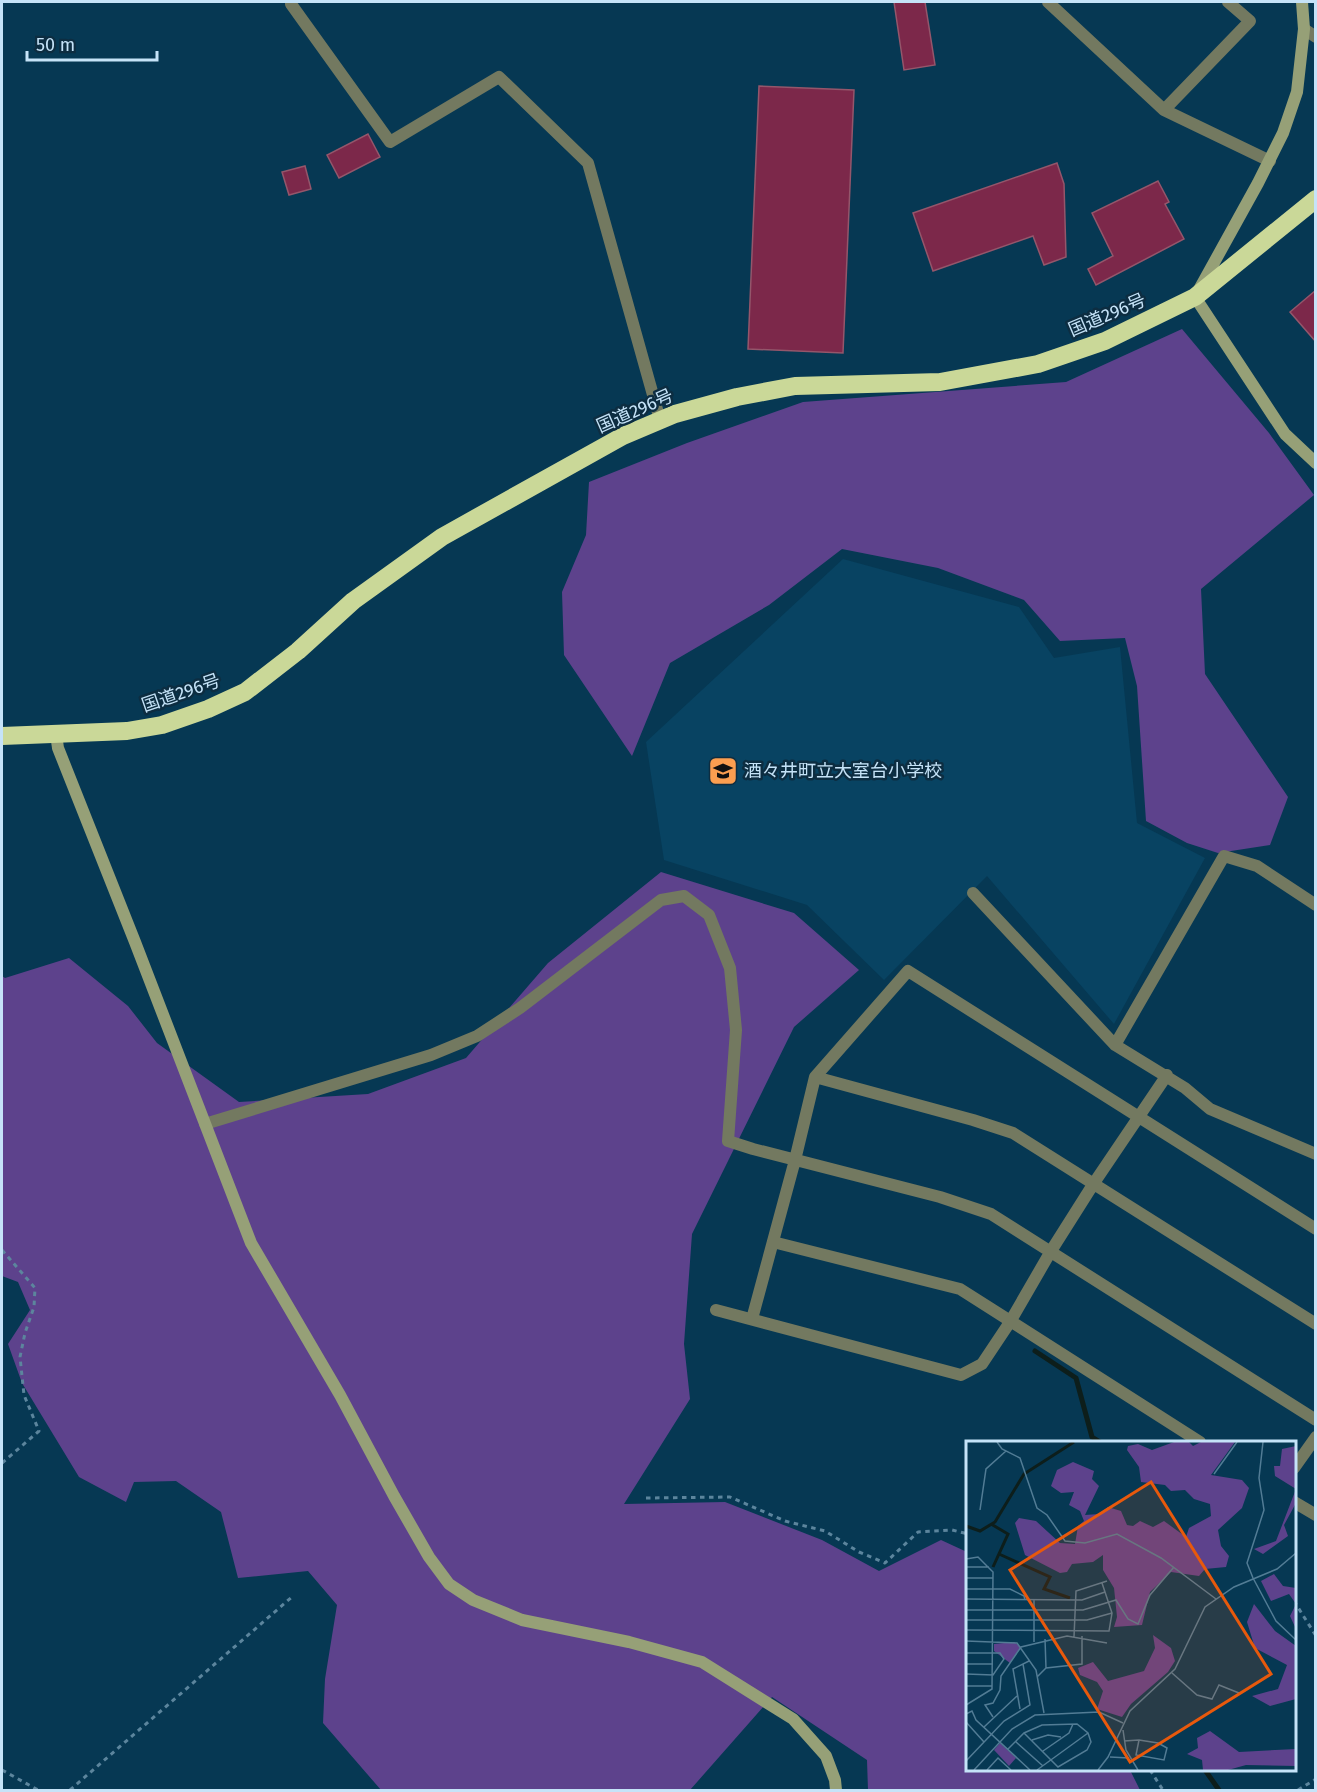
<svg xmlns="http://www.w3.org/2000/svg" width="1317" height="1792" viewBox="0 0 1317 1792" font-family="'Fira Sans','Noto Sans JP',sans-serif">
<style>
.built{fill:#084362}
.green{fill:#5d428c}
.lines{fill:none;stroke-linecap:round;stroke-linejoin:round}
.stream{stroke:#0d1e1b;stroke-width:5}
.building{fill:#7c284a;stroke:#94566b;stroke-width:1.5}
.path{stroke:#5c859d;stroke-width:3;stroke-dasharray:4.5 4.5;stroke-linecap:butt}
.street{stroke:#737960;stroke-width:12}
.secondary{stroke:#96a077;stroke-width:12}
.highway{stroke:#cad898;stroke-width:18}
.labels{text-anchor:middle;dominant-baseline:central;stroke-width:5;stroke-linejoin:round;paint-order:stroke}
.street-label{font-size:18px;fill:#c5e3f8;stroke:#0d2d41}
.poi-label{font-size:18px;fill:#c5e3f8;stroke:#0d2d41;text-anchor:start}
.inset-river{fill:none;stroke:#0d1e1b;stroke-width:3}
.inset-road{fill:none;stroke:#527c95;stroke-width:1.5}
.view{fill:#e8590c;fill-opacity:0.15;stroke:#e8590c;stroke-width:3}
.inset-edge{fill:none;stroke:#c5e3f8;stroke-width:3}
</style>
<rect width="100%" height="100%" fill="#063853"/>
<path class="built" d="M843 559 1019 607 1054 658 1120 647 1137 823 1205 858 1114 1024 987 876 884 980 807 905 664 860 646 742Z"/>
<path class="green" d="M1182 329 1269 433 1314 495 1201 589 1205 674 1288 797 1270 845 1218 853 1187 843 1146 821 1137 686 1125 638 1060 641 1024 600 938 568 842 549 769 605 670 663 632 756 564 655 562 592 586 535 589 482 687 443 803 402 1066 382Z
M661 872 794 913 859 970 794 1027 692 1234 684 1344 690 1399 624 1504 725 1502 822 1540 879 1571 941 1540 967 1552 968 1770H1130L1140 1790H868L867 1760 772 1697 690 1790H381L323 1723 325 1679 337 1605 308 1571 238 1578 221 1512 176 1481 134 1482 126 1502 79 1477 22 1383 8 1344 30 1310 18 1282 2 1276V976L5 978 69 958 128 1006 157 1043 239 1102 368 1094 466 1058 548 963Z"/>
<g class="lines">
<path class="stream" d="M1035 1351 1076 1378 1092 1437 1100 1442
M1205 1770 1219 1790"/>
</g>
<path class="building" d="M894 2H925L935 65 904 70Z
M759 86 854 90 843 353 748 349Z
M368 134 380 157 339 178 327 155Z
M1057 163 1064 184 1066 257 1044 265 1033 236 933 271 913 213Z
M305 166 311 189 289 195 282 172Z
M1158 181 1169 202 1165 204 1184 239 1096 285 1088 269 1113 256 1092 213Z
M1316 290V342L1290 312Z"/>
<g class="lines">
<path class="path" d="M2 1250 35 1288 34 1307 25 1333 20 1357 24 1395 39 1431 2 1463
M646 1498 730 1497 785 1521 825 1531 859 1552 885 1563 918 1532 952 1530 968 1534
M1294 1601 1316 1636
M2 1770 38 1790
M1150 1770 1163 1790
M70 1790 293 1596
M1298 1790 1316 1779"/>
<path class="street" d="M1048 2 1164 110 1270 161
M291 4 390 142 499 77 588 163 660 420
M1304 29 1316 37
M1164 110 1250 21 1228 2
M973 893 1115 1045 1185 1088 1210 1109 1316 1154
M1115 1045 1224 856 1257 866 1316 905
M815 1077 973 1120 1013 1133 1316 1324
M205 1124 431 1055 477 1036 520 1008 661 900 684 896 709 915 730 968 736 1030 728 1141 753 1149 940 1197 991 1214 1316 1420
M773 1242 960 1289 1200 1442
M716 1310 961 1375 982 1364 1010 1322 1051 1251 1094 1183 1167 1075
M752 1319 795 1160 815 1077 908 971 1316 1229
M1294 1468 1316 1437
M1294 1502 1316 1515"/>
<path class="secondary" d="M1302 2 1304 29 1297 92 1283 133 1258 183 1195 297 1285 434 1316 463
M56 734 58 748 135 942 251 1243 340 1395 394 1496 429 1557 449 1584 473 1600 522 1620 629 1642 702 1662 793 1719 826 1756 835 1780 836 1790"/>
<path class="highway" d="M2 736 127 731 162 725 208 709 245 692 298 651 353 601 442 537 623 436 675 414 737 397 795 386 940 382 1038 364 1105 341 1195 297 1316 199"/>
</g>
<defs>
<g id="school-square" transform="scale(1.5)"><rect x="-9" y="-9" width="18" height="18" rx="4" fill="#fb9e50" stroke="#0d2d41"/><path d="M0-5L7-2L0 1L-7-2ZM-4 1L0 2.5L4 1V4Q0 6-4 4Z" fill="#111"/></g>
</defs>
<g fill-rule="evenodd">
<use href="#school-square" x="723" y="771"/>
</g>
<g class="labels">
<g class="street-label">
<text transform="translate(1107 315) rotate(-23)">国道296号</text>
<text transform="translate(635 411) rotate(-24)">国道296号</text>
<text transform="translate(181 693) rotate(-19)">国道296号</text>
</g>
<g class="poi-label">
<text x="744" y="771">酒々井町立大室台小学校</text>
</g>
</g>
<g transform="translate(966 1441)">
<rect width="330" height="330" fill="#063853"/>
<path d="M208 1H223L227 5 235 1H269L245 34 276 39 283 47 276 67 252 89 255 105 263 115 260 126 239 128 233 135 205 131 184 151 176 184 148 186 151 176 148 147 137 129V114L127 121 106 123 101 131 94 132 59 114 49 82 53 77 70 80 94 102 109 103 112 85 118 80 114 70 103 64 108 51 95 52 85 45 91 29 107 21 128 30 126 38 133 45 119 74 133 73 142 66 155 70 161 84 167 85 174 80 187 86 198 80 220 96 223 87 245 75 244 63 228 58 219 49 205 50 199 44 175 41 173 26 161 9 162 5 172 3 186 9ZM330 5V48L309 35 308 25H314L316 8ZM330 48V62L318 84 322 95 297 113 288 108 310 100ZM308 133 317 145 330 147V188L324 175 330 163 323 153 305 160 295 140ZM288 163 309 190 330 205V258L304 265 286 255 312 248 321 224 289 207 281 181ZM187 194 205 207 209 220 202 231 165 263 156 276 131 268 137 250 131 241 114 234 112 227 127 221 142 240 178 230 189 207ZM48 201 55 206 44 222 28 210V203ZM244 290 273 311 330 308V325L280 324 262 329H237L236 319 221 313 232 307 231 297ZM34 302 50 317 43 325 28 309Z" fill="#5d428c"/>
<path class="inset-river" d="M25 83 42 93 27 126M0 85 14 90 29 81 58 33 108 1M33 113 84 136 78 148 104 157"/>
<path class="inset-road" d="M31 1 36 8 54 17 71 67 81 74 99 100 119 102 151 93 195 117 250 158M248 33 271 1M14 69 20 28 40 10M0 118 12 116 27 131 26 248 0 264M0 126H23M0 137H27M287 137 281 122 298 69 293 37 297 1M287 137 310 180 330 199M0 148H44L58 155 59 159M0 158 116 159 139 151M0 169H117L150 159 162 178 172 183 184 154 208 126M0 179H121L146 172M0 189 143 190 146 172 136 142M108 196 110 150 141 140M79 198 80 227M0 200 51 202 70 229 78 272M68 201V159M0 212H34L38 218 27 234 0 233M0 223H27M206 232 231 254 246 258 253 244 273 252M71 236 80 227 116 223V195M0 245H26M54 268 47 228 63 220M0 273 6 270 10 279 64 329M27 276 19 264 27 262 34 249 35 235 55 206 101 195 141 202M0 281 18 301M18 286 51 255M157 289 160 309 172 329M66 299 82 294 95 296M49 300 77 325M158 300 173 299 192 302 201 307 198 319 170 314 173 299M42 308 58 292 76 284 111 283 122 292 125 301 121 309 92 326 58 292M77 310 103 292 107 283M144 316 163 317M0 320 38 280 64 264 57 223M8 329 46 288 69 274 133 271 157 282M21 329 32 317 45 329M71 329 122 292M132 329 142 316 164 270 209 228 239 166 268 146 311 128 330 112"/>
<path class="view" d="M185 41 305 233 164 321 44 129Z"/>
<rect width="330" height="330" class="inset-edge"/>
</g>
<rect width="1317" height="1792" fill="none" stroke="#c5e3f8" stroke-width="6"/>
<path d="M27 51v9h130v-9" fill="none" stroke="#c5e3f8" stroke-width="3"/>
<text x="36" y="51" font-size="18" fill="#c5e3f8" stroke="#0d2d41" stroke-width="4.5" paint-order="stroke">50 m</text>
</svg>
